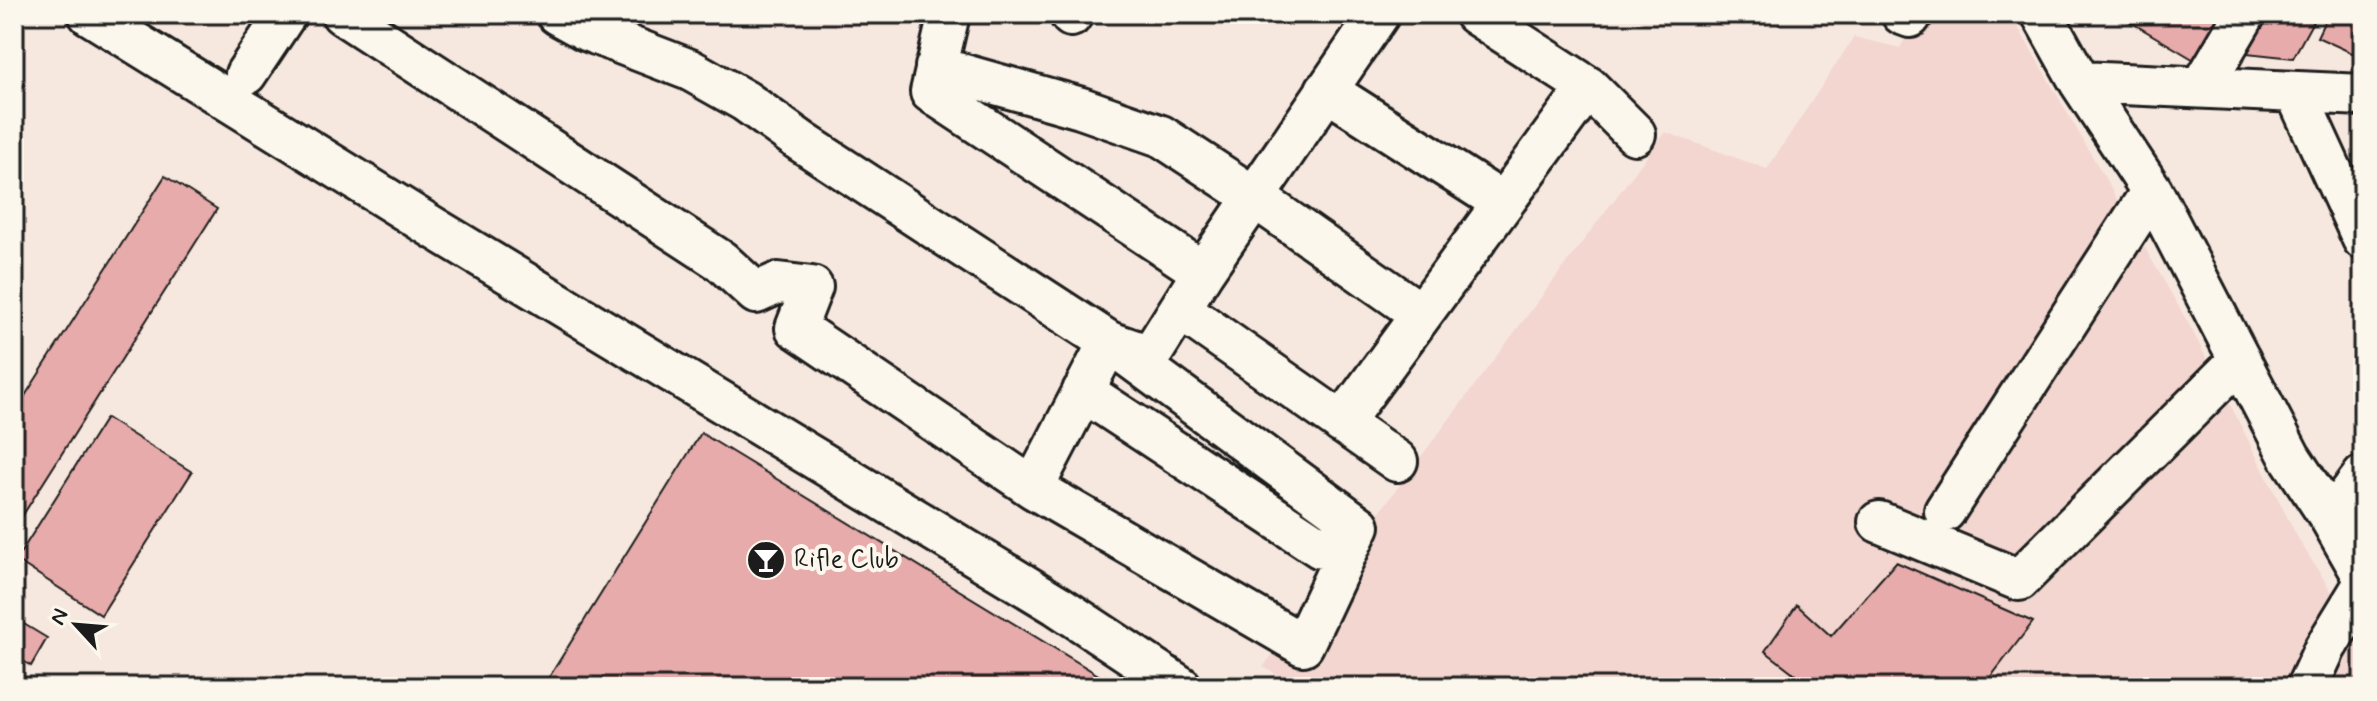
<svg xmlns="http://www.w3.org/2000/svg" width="2377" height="701" viewBox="0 0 2377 701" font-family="Mynerve,sans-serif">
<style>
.built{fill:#f2d6cf}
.building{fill:#e6abaa;stroke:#1c1c1c;stroke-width:2}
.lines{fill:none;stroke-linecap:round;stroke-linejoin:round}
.minor-casing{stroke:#1c1c1c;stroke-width:46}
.minor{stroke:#fbf7ec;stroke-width:40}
.labels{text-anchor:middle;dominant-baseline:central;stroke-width:8;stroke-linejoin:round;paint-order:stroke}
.poi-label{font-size:26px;fill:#1c1c1c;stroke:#fbf7ec;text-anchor:start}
</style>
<rect width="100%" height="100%" fill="#f7e8df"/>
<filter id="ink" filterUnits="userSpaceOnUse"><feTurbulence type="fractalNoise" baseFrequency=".0125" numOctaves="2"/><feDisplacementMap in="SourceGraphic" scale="16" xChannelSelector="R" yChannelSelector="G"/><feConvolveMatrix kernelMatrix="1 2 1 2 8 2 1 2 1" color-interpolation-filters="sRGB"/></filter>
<g filter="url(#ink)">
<path class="built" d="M1920 14 2011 15 2191 328 2299 540 2363 642V687H1301L1263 667 1665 132 1767 169 1854 37 1900 48Z"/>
<path class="building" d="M2117 14H2231L2201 64Z
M2258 14H2317L2293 58 2237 52Z
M2328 14H2363V58L2317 37Z
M165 176 217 209 14 529V413Z
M106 418 192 472 101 615 16 560Z
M701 433 1118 687H543Z
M1896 562 2033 622 1983 687H1794L1800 678 1765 651 1797 605 1831 636Z
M14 618 47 638 31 666 14 655Z"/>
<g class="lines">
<g class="minor-casing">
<path id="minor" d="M89 14 434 228 1057 605 1181 687
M342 14 721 261 756 293 778 283 812 287 796 328 1033 488
M557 14 586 30 690 70 745 101 802 142 1109 342 1359 526
M949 14 931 92 1203 272
M1902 14 1910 17 1912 14
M2042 14 2080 82 2152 191 2290 457 2331 519 2363 575
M1071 16 1072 14
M936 67 1081 108 1161 136 1254 197 1421 314
M246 74 286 14
M2080 82 2363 95
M1588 87 1635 134
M2202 87 2245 14
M1326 90 1503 203
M2296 93 2363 239
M1180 309 1397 461
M1083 391 1321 548 1359 526
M1342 423 1588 87 1475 14
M1945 511 2152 191
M2331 519 2363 476
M1879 522 2019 580 2240 360
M1359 526 1303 645 1033 488 1109 342 1150 356 1203 272 1379 14
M2307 687 2325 648 2363 586"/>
</g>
<use href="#minor" class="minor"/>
</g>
</g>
<defs>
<g id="bar-disc" transform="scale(2)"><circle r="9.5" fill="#1c1c1c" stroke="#fbf7ec"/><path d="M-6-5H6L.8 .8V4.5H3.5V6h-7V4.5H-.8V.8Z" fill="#fff"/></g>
</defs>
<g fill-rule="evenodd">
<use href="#bar-disc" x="766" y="560"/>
</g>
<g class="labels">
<g class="poi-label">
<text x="794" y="560">Rifle Club</text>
</g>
</g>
<rect width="2377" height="701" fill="none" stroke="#fbf7ec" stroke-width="48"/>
<rect x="24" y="24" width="2329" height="653" fill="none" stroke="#1c1c1c" stroke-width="3" filter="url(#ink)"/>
<g transform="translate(76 625) rotate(296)" stroke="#fbf7ec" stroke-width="6" paint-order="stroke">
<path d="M0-6L14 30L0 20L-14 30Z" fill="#1c1c1c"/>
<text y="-12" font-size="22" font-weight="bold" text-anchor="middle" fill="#1c1c1c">N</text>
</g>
</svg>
